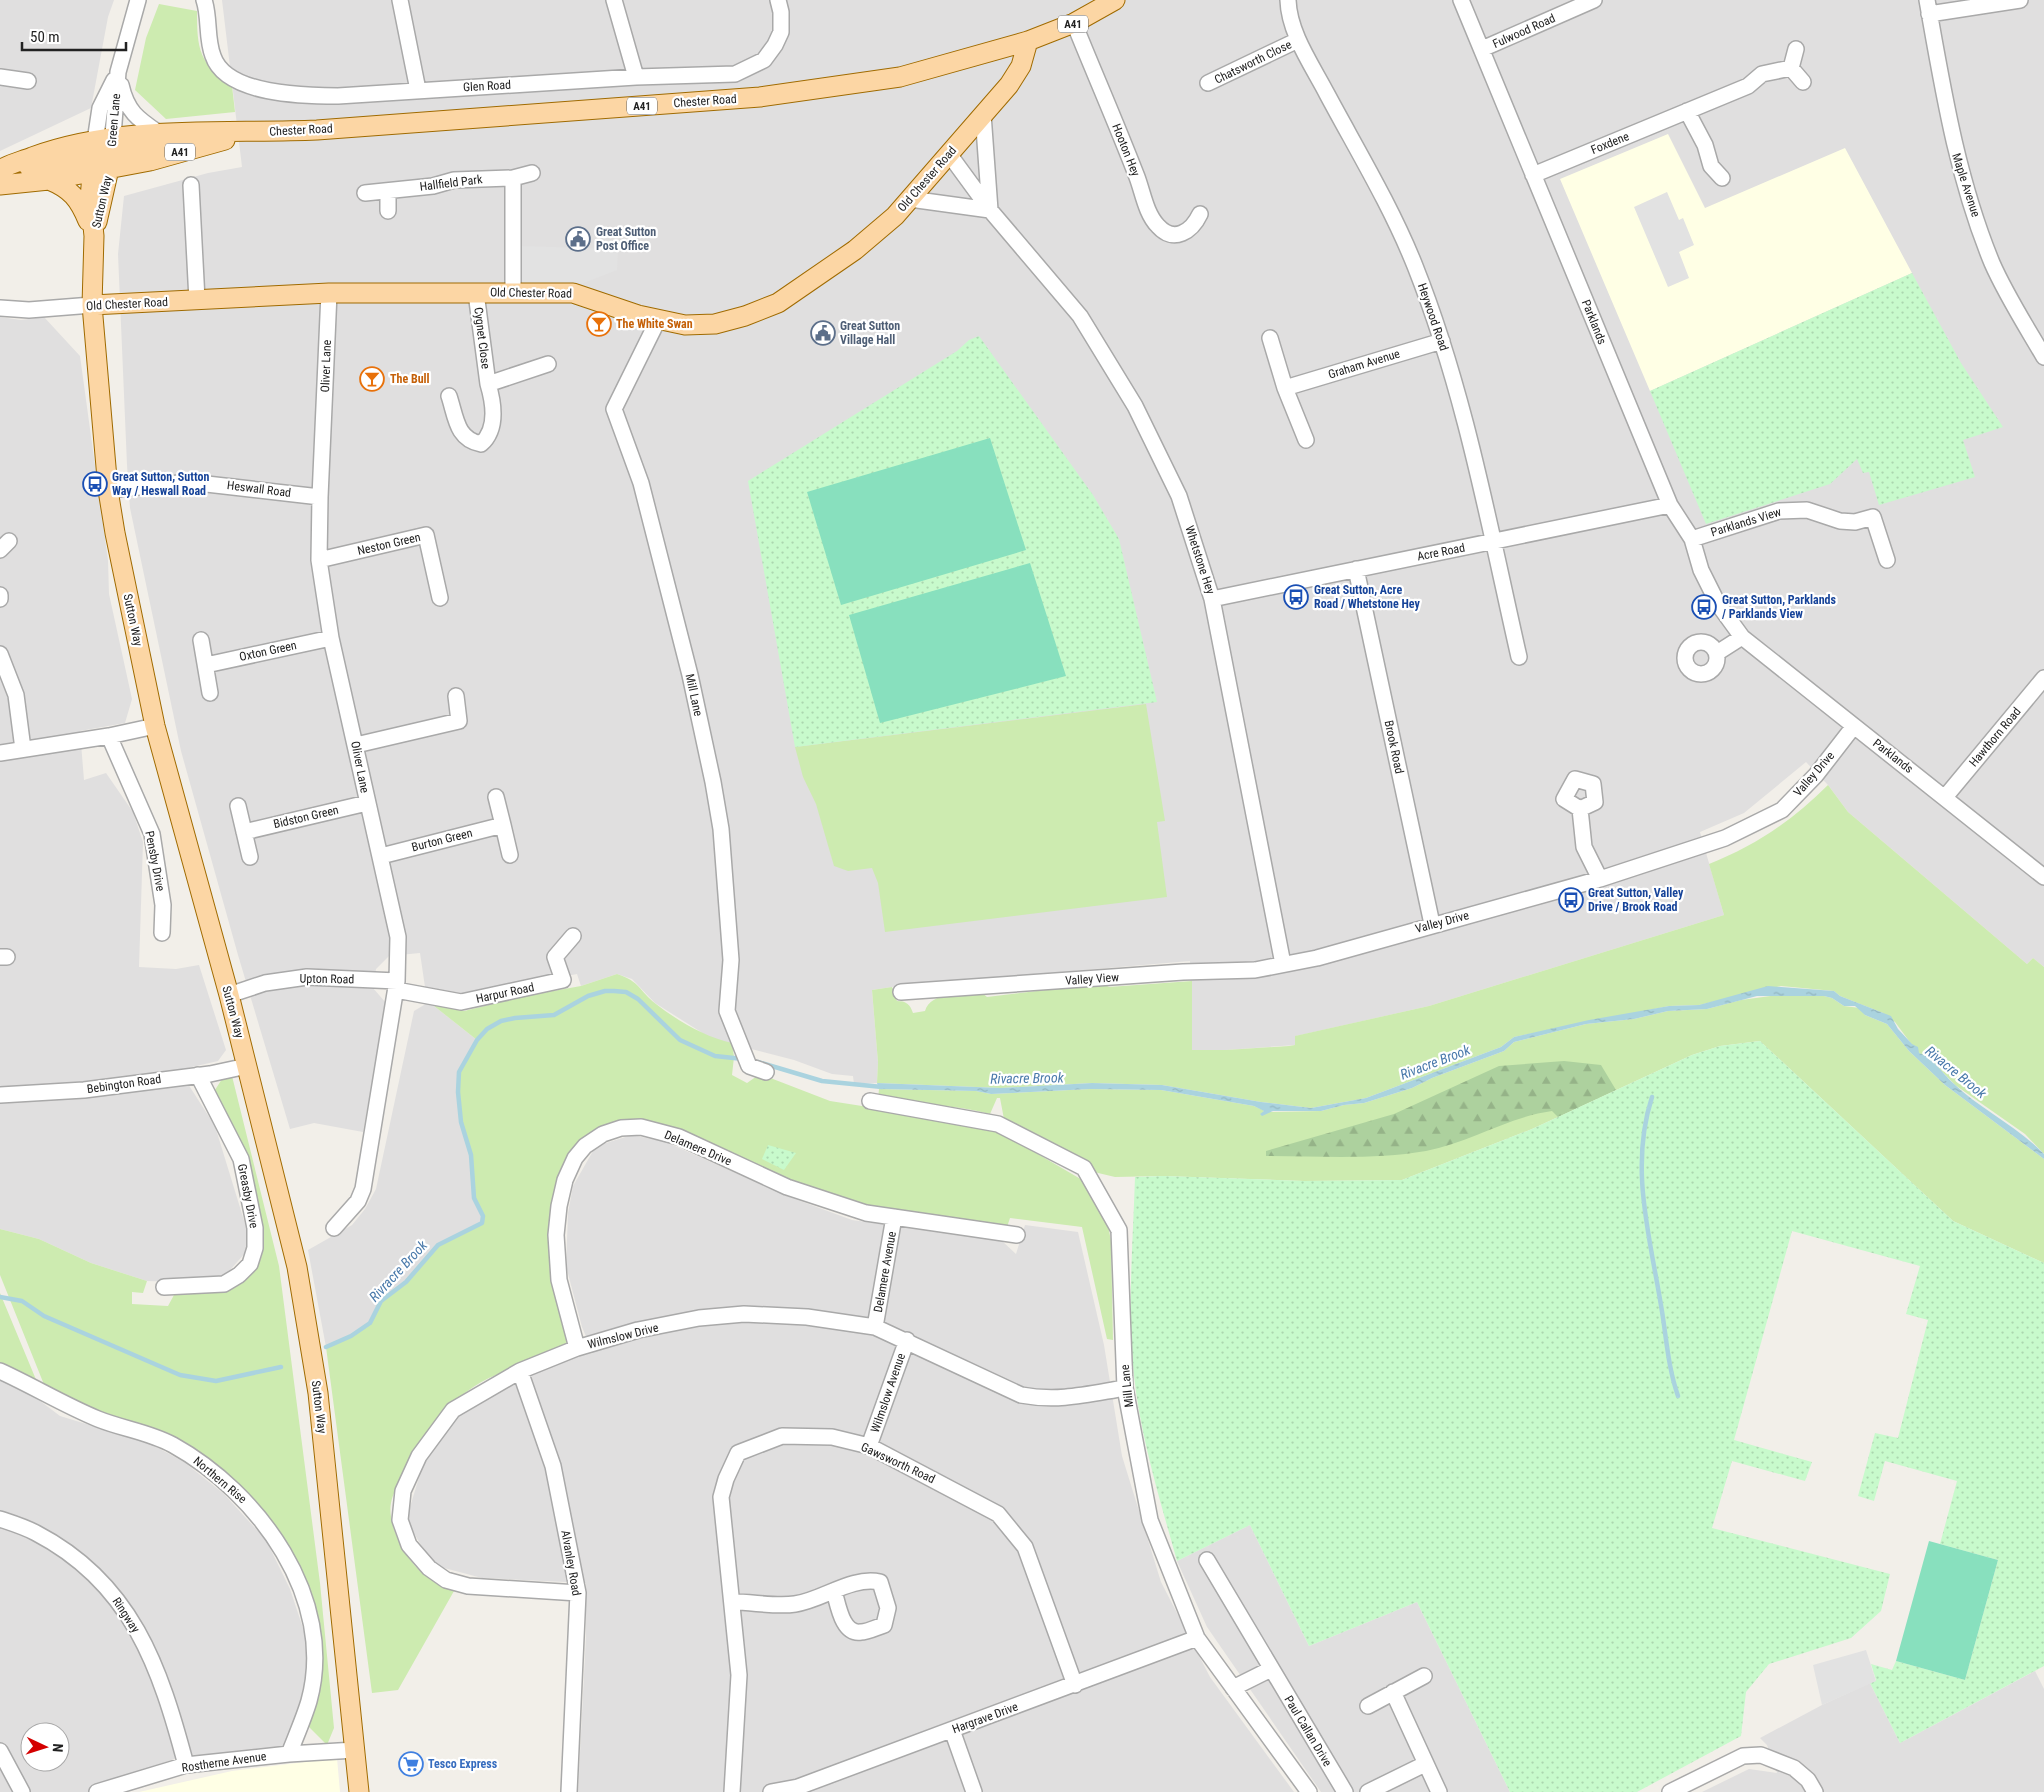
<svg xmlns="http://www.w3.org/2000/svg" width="2044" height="1792" viewBox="0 0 2044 1792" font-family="'Roboto Condensed',sans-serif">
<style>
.residential{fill:#e0dfdf;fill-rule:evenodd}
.education{fill:#ffffe5}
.grass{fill:#cdebb0}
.forest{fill:url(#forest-firs)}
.park{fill:url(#park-dots)}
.pitch{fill:#88e0be}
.parking{fill:#e2e2e2}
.water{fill:url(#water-ripples)}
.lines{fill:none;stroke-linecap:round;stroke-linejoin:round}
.stream{stroke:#aad3df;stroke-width:4.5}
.minor-casing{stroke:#a9a9a9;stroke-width:18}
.major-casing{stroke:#a06b00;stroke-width:21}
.minor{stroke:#fff;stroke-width:15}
.major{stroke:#fcd6a4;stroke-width:19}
.labels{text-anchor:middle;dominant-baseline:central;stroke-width:4.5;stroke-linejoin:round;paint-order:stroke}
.shield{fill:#fff;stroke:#646464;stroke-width:1}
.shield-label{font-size:11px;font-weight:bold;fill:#222}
.street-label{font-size:12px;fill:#222;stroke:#fff}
.service-label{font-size:12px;font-weight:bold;fill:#4e5e75;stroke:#fff;text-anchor:start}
.food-label{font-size:12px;font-weight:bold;fill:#c56008;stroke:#fff;text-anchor:start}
.transit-label{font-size:12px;font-weight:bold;fill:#164399;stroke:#fff;text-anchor:start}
.shop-label{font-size:12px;font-weight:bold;fill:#366cbe;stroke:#fff;text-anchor:start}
.water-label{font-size:14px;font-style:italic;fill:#4a7aab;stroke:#fff}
</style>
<defs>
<pattern id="forest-firs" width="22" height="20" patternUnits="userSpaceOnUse" patternTransform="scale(1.25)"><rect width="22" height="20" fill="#add19e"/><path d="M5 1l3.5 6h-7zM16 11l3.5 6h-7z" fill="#95b388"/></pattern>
<pattern id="park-dots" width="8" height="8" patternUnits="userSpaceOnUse" patternTransform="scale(1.25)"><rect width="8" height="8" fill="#c8facc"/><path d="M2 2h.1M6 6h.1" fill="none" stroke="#acd6af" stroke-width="1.8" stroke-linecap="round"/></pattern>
<pattern id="water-ripples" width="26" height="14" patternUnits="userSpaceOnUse" patternTransform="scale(1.25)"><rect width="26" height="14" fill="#aad3df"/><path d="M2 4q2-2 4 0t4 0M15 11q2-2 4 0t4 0" fill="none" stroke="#92b5bf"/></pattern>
</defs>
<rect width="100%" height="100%" fill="#f2efe9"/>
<path class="residential" d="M0 0H114L108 17 91 108 0 151Z
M222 0H2044V967L2033 958 2027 964 1848 812 1828 785 1806 762 1744 813 1700 832 1724 915 1429 1006 1296 1036 1295 1045 1226 1050H1192L1190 961 905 985 872 990 878 1062 877 1083 854 1084 853 1076 832 1074 794 1060 712 1039 655 1003 632 979 617 974 581 986 577 974 457 997 425 987 420 953 389 956 376 969 373 988 386 1003 363 1132 314 1123 290 1129 238 955 181 751 130 508 127 465 118 254 124 196 208 173 242 167Z
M0 317 21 320 44 317 80 356 108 560 109 594 132 699 125 723 80 731 84 780 106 773 133 812 143 842 139 967 176 969 199 965 226 1050 218 1061 179 1070 215 1126 246 1227V1252L223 1278 180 1282 147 1281 91 1263 39 1239 0 1229Z
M429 1002 477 1040 459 1072 458 1104 471 1155 473 1186 483 1216 482 1223 438 1245 406 1282 381 1301 370 1323 351 1336 326 1347 308 1250 352 1225 365 1209 376 1189 414 1011Z
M632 1135 666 1142 787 1196 852 1220 1002 1241 1016 1254 1025 1225 1078 1232 1104 1345 1122 1456 1161 1582 1210 1677 1294 1792H578L586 1636V1583L482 1578 433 1565 406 1520 425 1458 461 1407 540 1365 593 1353 582 1327 566 1266 568 1213 573 1186 593 1151 606 1143Z
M0 1380 35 1397 60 1416 149 1443 184 1462 224 1494 266 1540 290 1589 305 1634 308 1700 289 1754 186 1755 108 1782 112 1792H0ZM30 1732H60V1762H30Z
M1250 1525 1309 1646 1417 1602 1510 1792H1321L1207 1627 1177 1561Z
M2035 1671 2044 1689V1792H1702L1749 1769 1777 1773 1767 1745 1760 1738 1822 1705 1870 1683 1900 1743Z"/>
<path class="education" d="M1668 134 1705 208 1845 148 1912 273 1650 391 1560 179Z
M337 1758 340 1792H139L232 1771Z"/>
<path class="grass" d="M159 4 197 11C197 50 199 63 232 86L235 112 166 119 135 90 146 38Z
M1146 704 1165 821 1157 822 1167 897 885 932 878 883 872 868 848 871 834 866 816 804 803 777 795 747Z
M1828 785 1848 812 2027 964 2033 958 2044 967V1154L2025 1134 1955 1085 1930 1059 1918 1053 1895 1022 1883 1013 1840 996 1834 991 1781 986 1699 1005 1669 1006 1514 1037 1501 1047 1366 1098 1311 1108 1261 1102 1162 1085 1092 1083 1001 1088 877 1083 878 1062 872 990 892 987 897 1001C906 1001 910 1004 913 1013L925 1011C931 991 963 995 982 993L987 997 1103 983 1109 987 1192 981V1050H1226L1289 1046 1295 1045V1036L1429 1006 1724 915 1709 864C1755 846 1793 820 1828 785Z
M617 974C641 982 638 990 656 1004 678 1021 705 1037 732 1043L734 1057 732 1075 747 1083 760 1074 830 1101 990 1126 1084 1181 1105 1210 1111 1241 1113 1340 1107 1339 1082 1227 1010 1218 1007 1227 866 1207 806 1189 681 1130 605 1127 556 1196 569 1343C553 1361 511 1367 489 1378 447 1399 424 1435 403 1475 399 1484 393 1492 391 1503 389 1511 392 1524 395 1532 405 1560 426 1582 454 1591L398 1690 372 1693 326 1347 351 1336 370 1323 381 1301 406 1282 438 1245 482 1223 483 1216 474 1198 471 1155 458 1104 459 1072 477 1040 429 1002 464 1011 525 996 581 986Z
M1778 995 1824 996 1832 998 1844 1006 1860 1008 1865 1015 1887 1024 1909 1051 1945 1085 2044 1159V1263L1953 1221 1760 1041 1720 1046 1692 1055 1532 1129 1402 1180 1304 1181 1163 1176 1115 1177 1094 1172 1004 1119 1000 1098H997L990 1114C954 1104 915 1105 878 1099L879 1089 976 1091 991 1094 1090 1089 1161 1090 1254 1106 1265 1111 1263 1112 1321 1111 1344 1105 1364 1103 1412 1088 1432 1078 1504 1051 1514 1042 1586 1024 1634 1019 1668 1011 1707 1009 1741 1000Z
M232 1076 279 1266 320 1583 334 1728 327 1745 308 1726 318 1694 320 1656 315 1615 239 1486 45 1387 0 1275V1229L39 1239 91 1263 147 1281 143 1293 132 1292V1304L168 1306 174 1295C197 1289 225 1295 245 1280 254 1273 263 1259 263 1248 265 1210 230 1141 215 1103V1090L222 1079Z
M0 1293 37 1382 0 1364Z"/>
<path class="forest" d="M1564 1061 1601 1065 1616 1090 1558 1117 1552 1111C1508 1117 1469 1143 1426 1151 1375 1160 1318 1156 1266 1156V1151L1394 1114 1499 1066Z"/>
<path class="park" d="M1912 273 1961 363 2003 427 1963 440 1975 477 1879 505 1869 472 1863 473 1857 459 1830 484 1706 524 1650 391Z
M979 336 1093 495 1119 539 1157 702 795 747 748 481 957 351 969 340Z
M1760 1041 1953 1221 2044 1263V1666L1900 1743 1870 1683 1876 1680 1871 1664 1892 1670 1896 1661 1965 1680 1998 1560 1940 1544 1957 1481 1885 1461 1874 1501 1858 1496 1875 1433 1898 1438 1928 1320 1906 1314 1920 1266 1792 1231 1734 1440 1812 1462 1805 1481 1732 1461 1712 1528 1890 1574 1881 1611 1851 1638 1769 1664 1746 1692 1741 1736 1637 1792H1510L1417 1602 1309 1646 1250 1525 1177 1561C1160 1500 1141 1439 1134 1376 1127 1310 1133 1243 1135 1177L1163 1176 1304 1181 1402 1180 1532 1129 1692 1055 1720 1046Z
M768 1145 796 1153 784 1170 762 1159Z"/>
<path class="pitch" d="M990 438 1026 550 841 605 807 492Z
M1030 563 1066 676 880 723 849 615Z
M1929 1541 1998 1560 1965 1680 1896 1661Z"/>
<path class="parking" d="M1667 192 1679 220 1683 218 1694 245 1679 252 1689 278 1668 287 1634 207Z
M519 246 618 249 617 270 581 284H523L520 278Z
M1866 1650 1876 1681 1822 1705 1813 1665Z"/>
<path class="water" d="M1768 986 1834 991 1840 996 1891 1016 1898 1029 1912 1044 1918 1047 1919 1053C1933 1057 1942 1073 1953 1083 1981 1110 2016 1125 2044 1154V1159L1945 1085 1909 1051 1887 1024 1865 1015 1855 1006H1844L1832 998 1824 996H1757L1707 1009 1668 1011 1634 1019 1586 1024 1514 1042 1504 1051 1432 1078 1412 1088 1364 1103 1344 1105 1321 1111H1273L1262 1116 1260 1114 1264 1111 1254 1106 1161 1090 1090 1089 991 1094 976 1091 879 1089 877 1083 1001 1088 1092 1083 1162 1085 1261 1102 1311 1108 1366 1098 1501 1047 1514 1037 1589 1020 1669 1006 1699 1005Z"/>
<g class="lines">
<path class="stream" d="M758 1062 822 1081 882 1087
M1652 1097C1628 1171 1652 1243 1663 1318 1667 1345 1669 1370 1678 1396
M0 1297 22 1301 44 1316 180 1375 216 1381 281 1367
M326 1347 351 1336 370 1323 381 1301 406 1282 438 1245 482 1223 483 1216 474 1198 471 1155 461 1122 458 1092 459 1072 477 1040 487 1029 501 1021 515 1018 554 1015 588 996 605 991H614L626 992 638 999 680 1040 715 1056 743 1059"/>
<g class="minor-casing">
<path id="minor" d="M204 0C210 18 206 38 213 56 226 95 304 96 338 96L636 77 735 74 764 60 775 45 781 32V12L778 0
M400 0 418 90
M614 0 636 77
M1288 0C1289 33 1312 65 1327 94 1357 150 1391 206 1415 266 1465 392 1489 525 1519 657
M1461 0 1670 505 1692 539 1701 570 1718 604 1742 637 2044 877
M1927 0C1943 90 1957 178 1992 263 2006 295 2026 326 2044 357
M1929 14 2020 0
M1074 23C1095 75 1117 125 1137 177 1143 193 1146 214 1158 226 1174 244 1192 231 1200 214
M1482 49 1594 0
M1791 68 1803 82
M0 77 28 81
M1208 83 1298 40
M121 85C127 112 138 119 160 134
M1687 111 1705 145 1711 166 1722 178
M983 114 990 210
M95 141 100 108 114 80
M112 148 118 72 138 0
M949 154 990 210 1080 316 1135 406 1179 496 1212 599 1283 964
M1533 175 1748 86 1762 74 1791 68 1796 49
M191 185 197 300
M388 191V211
M365 193 433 186 454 180 513 178 532 173
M910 199 990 210
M513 292V178
M329 293 320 497 319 560 331 638 398 937 397 981 363 1189 358 1201 334 1228
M476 293 488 384
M0 308 29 310 92 305
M658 320 614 409 641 483 690 675 713 782 721 829 731 960 727 1011 749 1066 766 1072
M1270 338 1285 388
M449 396C456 417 456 439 481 444 498 429 494 404 488 384L548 364
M1306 440 1285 388 1442 341
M108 490 189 482 320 497
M1692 539 1779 511 1807 510 1840 521 1855 522 1873 517 1887 560
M0 550 9 541
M319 560 426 535 440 598
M1356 569 1432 924
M0 595V599
M1212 599 1670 505
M201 640 210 693
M1685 658a16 16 0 1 1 32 0a16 16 0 1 1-32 0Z
M1717 653 1742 637
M0 654 16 695 23 749
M206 665 331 638
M109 736 152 834 163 905 162 933
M356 745 459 721 456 696
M0 753 109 736 155 726
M1946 796 2044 678
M238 806 250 857
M1580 809 1595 802 1593 784 1575 779 1564 799 1580 809 1584 847 1600 879
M503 825 510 855
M244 832 367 803
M381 856 503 825 496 797
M0 957H7
M396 990 461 1002 563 980 555 957 573 936
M901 992 1183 972 1255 970 1317 958 1600 879 1725 838 1782 810 1816 775 1854 726
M229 995 265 983 307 977 397 981
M0 1095 84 1090 210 1074 247 1066
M870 1101 998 1124 1084 1168 1119 1230 1125 1388 1150 1520 1197 1638 1309 1792
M164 1287 224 1284 239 1275 250 1264 255 1248V1228L241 1159 198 1075
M875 1327 894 1217
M577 1348 559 1280 556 1235 559 1206 565 1180 575 1158 585 1146 603 1134 621 1128 641 1127 679 1137 787 1187 866 1213 1017 1235
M0 1371C33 1386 64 1405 98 1419 123 1429 149 1432 173 1445 258 1492 337 1599 309 1701 304 1718 296 1736 289 1754
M520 1371 553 1466 578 1593 569 1792
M869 1446 907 1340
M0 1519C12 1523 25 1527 36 1533 132 1583 160 1667 186 1765
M1207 1560 1345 1792
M578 1593 468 1586 446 1580 429 1568 409 1545 400 1520 403 1491 419 1456 453 1410 520 1371 577 1348 638 1330 699 1318 744 1314 807 1317 875 1327 1021 1395C1059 1402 1088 1394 1125 1388
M733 1602C753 1602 776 1607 795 1604 823 1600 851 1576 880 1582L888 1608 884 1625C877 1627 868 1632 861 1632 842 1635 838 1604 834 1591
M1233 1688 1271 1669
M1393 1692 1439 1792
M1368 1706 1424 1676
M952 1730 974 1792
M0 1751 22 1792
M97 1792 186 1765 289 1754 355 1750
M732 1792 739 1675 721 1497 726 1479 738 1453 782 1436 832 1437 869 1446 998 1514 1025 1547 1075 1685
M771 1792 798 1787 1197 1638
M1368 1792 1425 1764
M1670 1792 1743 1756 1761 1755 1794 1768 1808 1780 1815 1792"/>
</g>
<g class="major-casing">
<path id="major" d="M95 141 90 198 94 236 92 305 108 490 115 533 155 726 229 995 297 1267 318 1393 359 1792
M98 143 111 152 176 146
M28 166 61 163 92 157 102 164
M0 170C9 164 22 161 32 157 121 124 223 134 317 130L760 97 900 77 1028 41 1074 23 1115 0
M49 180C71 189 79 199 88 221
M0 185 49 180 150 161 225 140
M97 222 109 169
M92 305 329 293H573L638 315 685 325 715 324 745 316 778 303 855 250 895 216 1009 85 1021 66 1028 41"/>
</g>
<use href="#minor" class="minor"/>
<use href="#major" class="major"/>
</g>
<defs>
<g id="civic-ring" transform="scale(1.25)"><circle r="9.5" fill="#fff" stroke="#5c6f8a" stroke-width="1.5"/><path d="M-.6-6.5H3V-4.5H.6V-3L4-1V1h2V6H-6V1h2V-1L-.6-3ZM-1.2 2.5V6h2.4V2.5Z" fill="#5c6f8a"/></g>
<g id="bar-ring" transform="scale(1.25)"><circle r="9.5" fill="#fff" stroke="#e8710a" stroke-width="1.5"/><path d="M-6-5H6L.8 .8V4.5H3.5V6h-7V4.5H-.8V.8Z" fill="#e8710a"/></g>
<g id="bus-ring" transform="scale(1.25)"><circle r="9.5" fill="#fff" stroke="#1a4fb4" stroke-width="1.5"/><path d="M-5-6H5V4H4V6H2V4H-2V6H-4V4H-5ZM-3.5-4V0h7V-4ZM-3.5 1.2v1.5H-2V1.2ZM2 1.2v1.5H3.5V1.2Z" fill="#1a4fb4"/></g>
<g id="supermarket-ring" transform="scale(1.25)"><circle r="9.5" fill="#fff" stroke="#3f7fe0" stroke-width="1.5"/><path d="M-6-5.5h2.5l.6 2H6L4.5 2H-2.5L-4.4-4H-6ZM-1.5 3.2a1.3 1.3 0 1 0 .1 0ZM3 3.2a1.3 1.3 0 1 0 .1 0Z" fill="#3f7fe0"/></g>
</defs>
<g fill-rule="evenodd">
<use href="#civic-ring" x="578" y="239"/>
<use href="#bar-ring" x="599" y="324"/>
<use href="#civic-ring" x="823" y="333"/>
<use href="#bar-ring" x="372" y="379"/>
<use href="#bus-ring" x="95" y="484"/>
<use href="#bus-ring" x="1296" y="597"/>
<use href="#bus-ring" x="1704" y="607"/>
<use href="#bus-ring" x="1571" y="900"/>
<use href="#supermarket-ring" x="411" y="1764"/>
</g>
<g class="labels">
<g class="shield">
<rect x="1058" y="15.5" width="30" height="17" rx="4"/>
<rect x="627" y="97.5" width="30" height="17" rx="4"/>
<rect x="165" y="143.5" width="30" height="17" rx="4"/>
</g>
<g class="shield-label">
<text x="1073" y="24">A41</text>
<text x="642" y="106">A41</text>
<text x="180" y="152">A41</text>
</g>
<g class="street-label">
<text transform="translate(1524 31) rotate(-24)">Fulwood Road</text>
<text transform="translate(1253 62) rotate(-26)">Chatsworth Close</text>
<text transform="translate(487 86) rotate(-3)">Glen Road</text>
<text transform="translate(705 101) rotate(-4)">Chester Road</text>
<text transform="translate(114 120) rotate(-85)">Green Lane</text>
<text transform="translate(301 130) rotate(-3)">Chester Road</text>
<text transform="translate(1610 143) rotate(-22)">Foxdene</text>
<text transform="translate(1126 150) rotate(68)">Hooton Hey</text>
<text transform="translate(927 179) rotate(-49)">Old Chester Road</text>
<text transform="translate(451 183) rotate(-7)">Hallfield Park</text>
<text transform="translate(1966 185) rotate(72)">Maple Avenue</text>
<text transform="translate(102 202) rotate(-77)">Sutton Way</text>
<text transform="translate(531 293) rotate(1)">Old Chester Road</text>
<text transform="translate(127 304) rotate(-3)">Old Chester Road</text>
<text transform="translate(1433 317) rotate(71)">Heywood Road</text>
<text transform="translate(1594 322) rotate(68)">Parklands</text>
<text transform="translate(482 338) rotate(83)">Cygnet Close</text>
<text transform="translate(1364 364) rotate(-17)">Graham Avenue</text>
<text transform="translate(326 366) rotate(-88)">Oliver Lane</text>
<text transform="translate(259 489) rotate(7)">Heswall Road</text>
<text transform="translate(1746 522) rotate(-17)">Parklands View</text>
<text transform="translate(389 544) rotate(-13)">Neston Green</text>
<text transform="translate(1441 552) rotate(-11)">Acre Road</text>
<text transform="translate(1200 560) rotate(72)">Whetstone Hey</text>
<text transform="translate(133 620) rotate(78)">Sutton Way</text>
<text transform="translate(268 651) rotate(-12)">Oxton Green</text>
<text transform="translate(694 695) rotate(78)">Mill Lane</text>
<text transform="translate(1995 737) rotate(-50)">Hawthorn Road</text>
<text transform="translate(1394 747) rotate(78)">Brook Road</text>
<text transform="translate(1893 756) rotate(38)">Parklands</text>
<text transform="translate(360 767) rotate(79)">Oliver Lane</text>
<text transform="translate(1814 774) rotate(-49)">Valley Drive</text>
<text transform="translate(306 817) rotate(-13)">Bidston Green</text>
<text transform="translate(442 840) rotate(-14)">Burton Green</text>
<text transform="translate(155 861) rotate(79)">Pensby Drive</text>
<text transform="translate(1442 922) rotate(-15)">Valley Drive</text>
<text transform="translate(327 979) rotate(1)">Upton Road</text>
<text transform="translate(1092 979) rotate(-4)">Valley View</text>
<text transform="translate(505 993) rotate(-12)">Harpur Road</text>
<text transform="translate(233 1012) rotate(75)">Sutton Way</text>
<text transform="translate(124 1084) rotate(-8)">Bebington Road</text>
<text transform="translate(698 1148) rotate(23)">Delamere Drive</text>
<text transform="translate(248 1196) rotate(79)">Greasby Drive</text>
<text transform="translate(885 1272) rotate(-80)">Delamere Avenue</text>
<text transform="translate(623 1336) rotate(-14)">Wilmslow Drive</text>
<text transform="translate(1127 1386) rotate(-96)">Mill Lane</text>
<text transform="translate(888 1393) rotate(-71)">Wilmslow Avenue</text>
<text transform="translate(319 1407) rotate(83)">Sutton Way</text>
<text transform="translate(898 1463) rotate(25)">Gawsworth Road</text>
<text transform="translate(220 1480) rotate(40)">Northern Rise</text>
<text transform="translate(571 1563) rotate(80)">Alvanley Road</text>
<text transform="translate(126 1615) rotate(57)">Ringway</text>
<text transform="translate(985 1718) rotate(-20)">Hargrave Drive</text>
<text transform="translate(1308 1731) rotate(59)">Paul Callan Drive</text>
<text transform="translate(224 1762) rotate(-8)">Rostherne Avenue</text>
</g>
<g class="service-label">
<text x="596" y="232">Great Sutton<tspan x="596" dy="14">Post Office</tspan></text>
<text x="840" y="326">Great Sutton<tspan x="840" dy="14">Village Hall</tspan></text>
</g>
<g class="food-label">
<text x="616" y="324">The White Swan</text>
<text x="390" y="379">The Bull</text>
</g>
<g class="transit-label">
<text x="112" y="477">Great Sutton, Sutton<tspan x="112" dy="14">Way / Heswall Road</tspan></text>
<text x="1314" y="590">Great Sutton, Acre<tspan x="1314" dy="14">Road / Whetstone Hey</tspan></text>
<text x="1722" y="600">Great Sutton, Parklands<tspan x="1722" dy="14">/ Parklands View</tspan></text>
<text x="1588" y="893">Great Sutton, Valley<tspan x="1588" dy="14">Drive / Brook Road</tspan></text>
</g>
<g class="shop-label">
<text x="428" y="1764">Tesco Express</text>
</g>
<g class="water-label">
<text transform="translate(1435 1062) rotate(-21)">Rivacre Brook</text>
<text transform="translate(1956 1072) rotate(39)">Rivacre Brook</text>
<text transform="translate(1027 1078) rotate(-1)">Rivacre Brook</text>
<text transform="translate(398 1271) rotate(-47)">Rivracre Brook</text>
</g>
</g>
<g transform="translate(45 1747) rotate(94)"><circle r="24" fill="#ffffff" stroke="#a7a7a7"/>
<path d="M0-4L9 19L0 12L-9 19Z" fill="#d40000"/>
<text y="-8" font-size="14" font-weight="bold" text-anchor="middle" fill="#222222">N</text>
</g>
<path d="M22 42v8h104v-8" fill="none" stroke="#222222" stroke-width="2.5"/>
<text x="30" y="42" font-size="15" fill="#222222" stroke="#ffffff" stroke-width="4" paint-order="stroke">50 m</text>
</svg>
